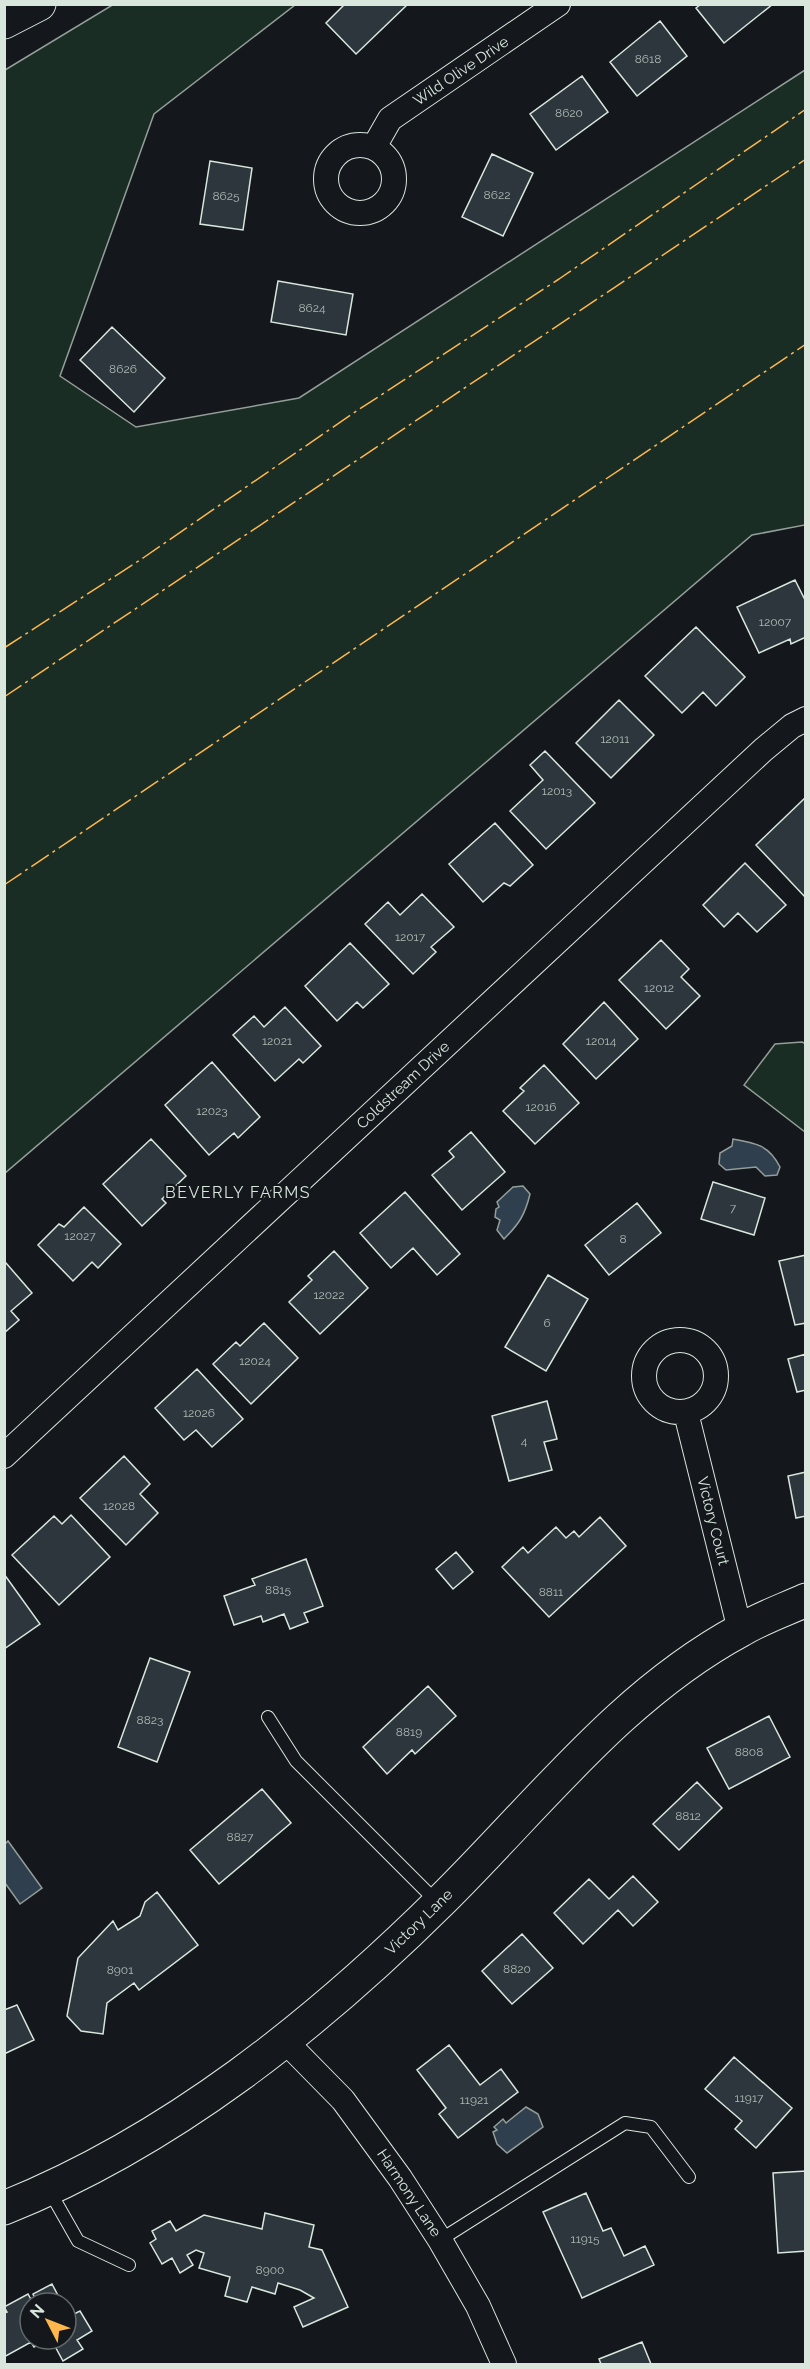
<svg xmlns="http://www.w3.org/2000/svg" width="810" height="2369" viewBox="0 0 810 2369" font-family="Raleway,sans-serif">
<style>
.green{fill:#1a2d24;stroke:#939e99;stroke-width:1.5}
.water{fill:#2f3f4d;stroke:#939e99;stroke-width:1.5}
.building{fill:#2c363c;stroke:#d8e6dc;stroke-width:1.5}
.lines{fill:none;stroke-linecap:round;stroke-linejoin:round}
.lane-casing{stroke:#d8e6dc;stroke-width:14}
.street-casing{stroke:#d8e6dc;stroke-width:26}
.secondary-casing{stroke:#d8e6dc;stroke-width:35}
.primary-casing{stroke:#d8e6dc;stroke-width:35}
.lane{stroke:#14181c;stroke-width:12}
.street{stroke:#14181c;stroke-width:24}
.secondary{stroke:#14181c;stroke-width:33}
.primary{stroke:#14181c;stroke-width:33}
.power{stroke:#ffb74d;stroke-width:1.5;stroke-dasharray:21 4.5 3 4.5;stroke-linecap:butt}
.labels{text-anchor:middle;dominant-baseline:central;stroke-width:4.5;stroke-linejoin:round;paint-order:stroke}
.number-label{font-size:12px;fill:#adbab4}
.street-label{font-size:15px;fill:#d8e6dc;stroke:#14181c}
.neighbourhood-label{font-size:16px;letter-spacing:1.5px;fill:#d8e6dc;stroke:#14181c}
</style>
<rect width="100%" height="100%" fill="#14181c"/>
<path class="green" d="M114 4 295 5 154 114 60 376 136 427 299 398 805 70V525L752 535 5 1173V70Z
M802 1042 806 1044 805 1132 744 1085 775 1044Z"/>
<path class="water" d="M733 1139C756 1143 769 1145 780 1167L777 1175 765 1176 756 1167 726 1170 719 1164 720 1153 732 1146Z
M523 1186 530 1194C525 1215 519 1224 504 1239L497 1230 500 1220 495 1217 496 1209 499 1207 497 1202 513 1187Z
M8 1841 42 1888 20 1904 5 1883V1844Z
M526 2107 538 2114 543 2127 507 2153 497 2144 493 2132 497 2130 494 2127 503 2119 506 2123Z"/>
<path class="building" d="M345 4H408L356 54 326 23Z
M701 4H773L724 43 696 8Z
M660 21 687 56 637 96 610 62Z
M582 76 608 112 556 150 530 114Z
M492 154 533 173 503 236 462 217Z
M210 161 252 168 243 230 200 224Z
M278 281 353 294 346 335 271 322Z
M112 327 165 378 134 412 80 360Z
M795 580 806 602V637L791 644 790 639 759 653 737 607Z
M696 627 745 677 716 706 703 692 682 713 645 676Z
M619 700 654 735 611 778 576 743Z
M545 751 595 803 546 849 510 811 543 780 530 765Z
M806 797V896L805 897 756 845Z
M495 823 533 865 510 886 504 883 483 902 449 864Z
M745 863 786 905 757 932 738 913 724 927 703 905Z
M422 894 454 927 431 947 436 952 413 974 365 924 388 902 400 915Z
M661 940 689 969 681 977 700 996 666 1029 619 980Z
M350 943 389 984 363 1008 357 1002 337 1021 305 986Z
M604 1002 638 1039 596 1079 563 1044Z
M285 1007 321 1046 303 1063 299 1059 275 1081 233 1035 254 1016 264 1027Z
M212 1062 260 1117 238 1138 234 1133 209 1155 165 1105Z
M544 1065 579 1103 535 1144 503 1111 524 1091 520 1088Z
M471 1132 505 1172 462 1210 432 1175 454 1157 449 1151Z
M151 1139 186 1176 162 1199 166 1203 142 1226 103 1184Z
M713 1182 765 1198 754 1235 701 1219Z
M405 1192 460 1254 437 1275 413 1248 391 1268 360 1233Z
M637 1203 661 1233 609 1275 585 1245Z
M84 1207 121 1244 98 1268 92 1262 73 1281 38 1245 59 1224 64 1227Z
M334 1251 368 1288 320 1334 289 1302 312 1280 308 1276Z
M806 1255V1323L795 1325 779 1261Z
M6 1263 32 1293 11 1311 19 1320 4 1333V1265Z
M548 1275 588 1299 546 1371 505 1347Z
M264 1323 298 1358 251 1404 213 1364 236 1342 240 1346Z
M806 1354V1390L797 1392 788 1359Z
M197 1369 243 1419 212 1447 196 1430 184 1440 155 1408Z
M547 1401 557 1439 544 1442 552 1470 509 1481 492 1416Z
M124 1456 150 1484 140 1494 158 1513 126 1545 80 1498Z
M806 1472V1516L796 1518 788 1476Z
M71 1515 110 1557 59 1605 12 1555 54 1516 62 1524Z
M600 1517 626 1546 549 1617 502 1567 523 1547 528 1553 556 1527 566 1538 574 1531 579 1537Z
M456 1552 473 1572 453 1589 436 1569Z
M306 1559 323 1606 304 1613 308 1622 290 1629 284 1614 263 1622 261 1616 234 1625 224 1596 255 1585 252 1579Z
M4 1574 40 1624 4 1649Z
M150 1658 190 1672 157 1762 118 1747Z
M428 1686 456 1716 415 1754 412 1750 387 1774 363 1747Z
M769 1716 790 1757 729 1789 707 1748Z
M697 1782 722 1808 679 1850 653 1824Z
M262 1789 291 1823 219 1884 190 1850Z
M633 1876 658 1902 633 1926 618 1910 583 1944 554 1913 589 1879 609 1899Z
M157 1892 198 1945 139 1990 134 1983 107 2003 103 2034 81 2031 67 2016 78 1958 113 1921 118 1930 140 1916 145 1902Z
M522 1934 553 1968 512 2004 482 1971Z
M17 2005 34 2040 4 2054V2010Z
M449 2045 480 2085 501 2069 518 2092 458 2138 439 2114 446 2108 417 2070Z
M734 2057 792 2108 756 2148 735 2129 742 2121 705 2089Z
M806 2171V2251L778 2253 773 2173Z
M586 2193 603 2231 611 2228 624 2256 645 2246 654 2265 582 2298 543 2212Z
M265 2213 314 2225 309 2247 322 2250 348 2307 303 2327 294 2307 314 2298 300 2290 278 2283 275 2294 252 2287 247 2302 225 2296 230 2277 199 2268 204 2253 196 2250 187 2255 193 2265 180 2273 172 2258 162 2264 150 2243 156 2239 152 2231 170 2221 176 2231 204 2215 262 2229Z
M52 2284 62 2303H37L33 2294Z
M28 2294 33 2303H30V2339H49L34 2347 31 2342 4 2357V2313L7 2312 4 2307Z
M66 2309 70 2316 80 2311 92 2331 77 2340 83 2349 63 2361 51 2339H66Z
M642 2342 651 2364H601L599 2359Z"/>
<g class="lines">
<g class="lane-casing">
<path id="lane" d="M268 1717 296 1761 438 1903
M49 2190 78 2241 129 2265
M440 2240 625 2123 651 2127 689 2177"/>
</g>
<g class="street-casing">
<path id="street" d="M326 179a34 34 0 1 1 68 0a34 34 0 1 1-68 0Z
M374 147 390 119 558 4
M644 1376a36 36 0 1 1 72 0a36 36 0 1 1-72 0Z
M686 1413 740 1630
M4 1456 763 750 792 726 806 719
M285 2041 343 2100 400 2178 440 2240 478 2306 504 2364"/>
</g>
<g class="secondary-casing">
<path id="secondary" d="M4 2208C171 2141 317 2024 443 1899 538 1805 622 1694 741 1630 761 1618 784 1610 806 1600"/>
</g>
<g class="primary-casing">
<path id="primary" d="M4 22 39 4"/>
</g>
<use href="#lane" class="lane"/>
<use href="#street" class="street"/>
<use href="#secondary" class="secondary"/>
<use href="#primary" class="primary"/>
<path class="power" d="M4 648 143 558 355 412 559 279 806 109
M4 697 806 159
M4 885 806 344"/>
</g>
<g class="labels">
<g class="number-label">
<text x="648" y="59">8618</text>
<text x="569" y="113">8620</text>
<text x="497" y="195">8622</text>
<text x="226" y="196">8625</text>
<text x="312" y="308">8624</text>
<text x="123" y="369">8626</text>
<text x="775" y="622">12007</text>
<text x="615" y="739">12011</text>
<text x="557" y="791">12013</text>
<text x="410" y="937">12017</text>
<text x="659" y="988">12012</text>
<text x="277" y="1041">12021</text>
<text x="601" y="1041">12014</text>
<text x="541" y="1107">12016</text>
<text x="212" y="1111">12023</text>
<text x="733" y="1208">7</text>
<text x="80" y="1236">12027</text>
<text x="623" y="1239">8</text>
<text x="329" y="1295">12022</text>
<text x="547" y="1323">6</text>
<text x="255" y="1361">12024</text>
<text x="199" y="1413">12026</text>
<text x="524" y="1441">4</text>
<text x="119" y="1506">12028</text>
<text x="278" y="1590">8815</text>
<text x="551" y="1592">8811</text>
<text x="150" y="1720">8823</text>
<text x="409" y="1732">8819</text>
<text x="749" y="1752">8808</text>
<text x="688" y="1816">8812</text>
<text x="240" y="1837">8827</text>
<text x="517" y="1969">8820</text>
<text x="120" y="1970">8901</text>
<text x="749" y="2098">11917</text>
<text x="474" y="2100">11921</text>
<text x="585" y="2239">11915</text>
<text x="270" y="2270">8900</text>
</g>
<g class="street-label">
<text transform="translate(461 71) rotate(-34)">Wild Olive Drive</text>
<text transform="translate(403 1085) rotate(-43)">Coldstream Drive</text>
<text transform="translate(713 1521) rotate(76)">Victory Court</text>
<text transform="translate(419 1922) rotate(-44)">Victory Lane</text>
<text transform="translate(409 2193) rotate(56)">Harmony Lane</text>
</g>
<g class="neighbourhood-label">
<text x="238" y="1192">BEVERLY FARMS</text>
</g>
</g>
<rect width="810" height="2369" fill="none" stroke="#d8e6dc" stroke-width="12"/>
<g transform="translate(48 2321) rotate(312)"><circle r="28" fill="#14181c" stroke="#626a69" stroke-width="1.5"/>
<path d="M0-4.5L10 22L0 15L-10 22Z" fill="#ffb74d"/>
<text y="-9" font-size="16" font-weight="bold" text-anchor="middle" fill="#d8e6dc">N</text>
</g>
</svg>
